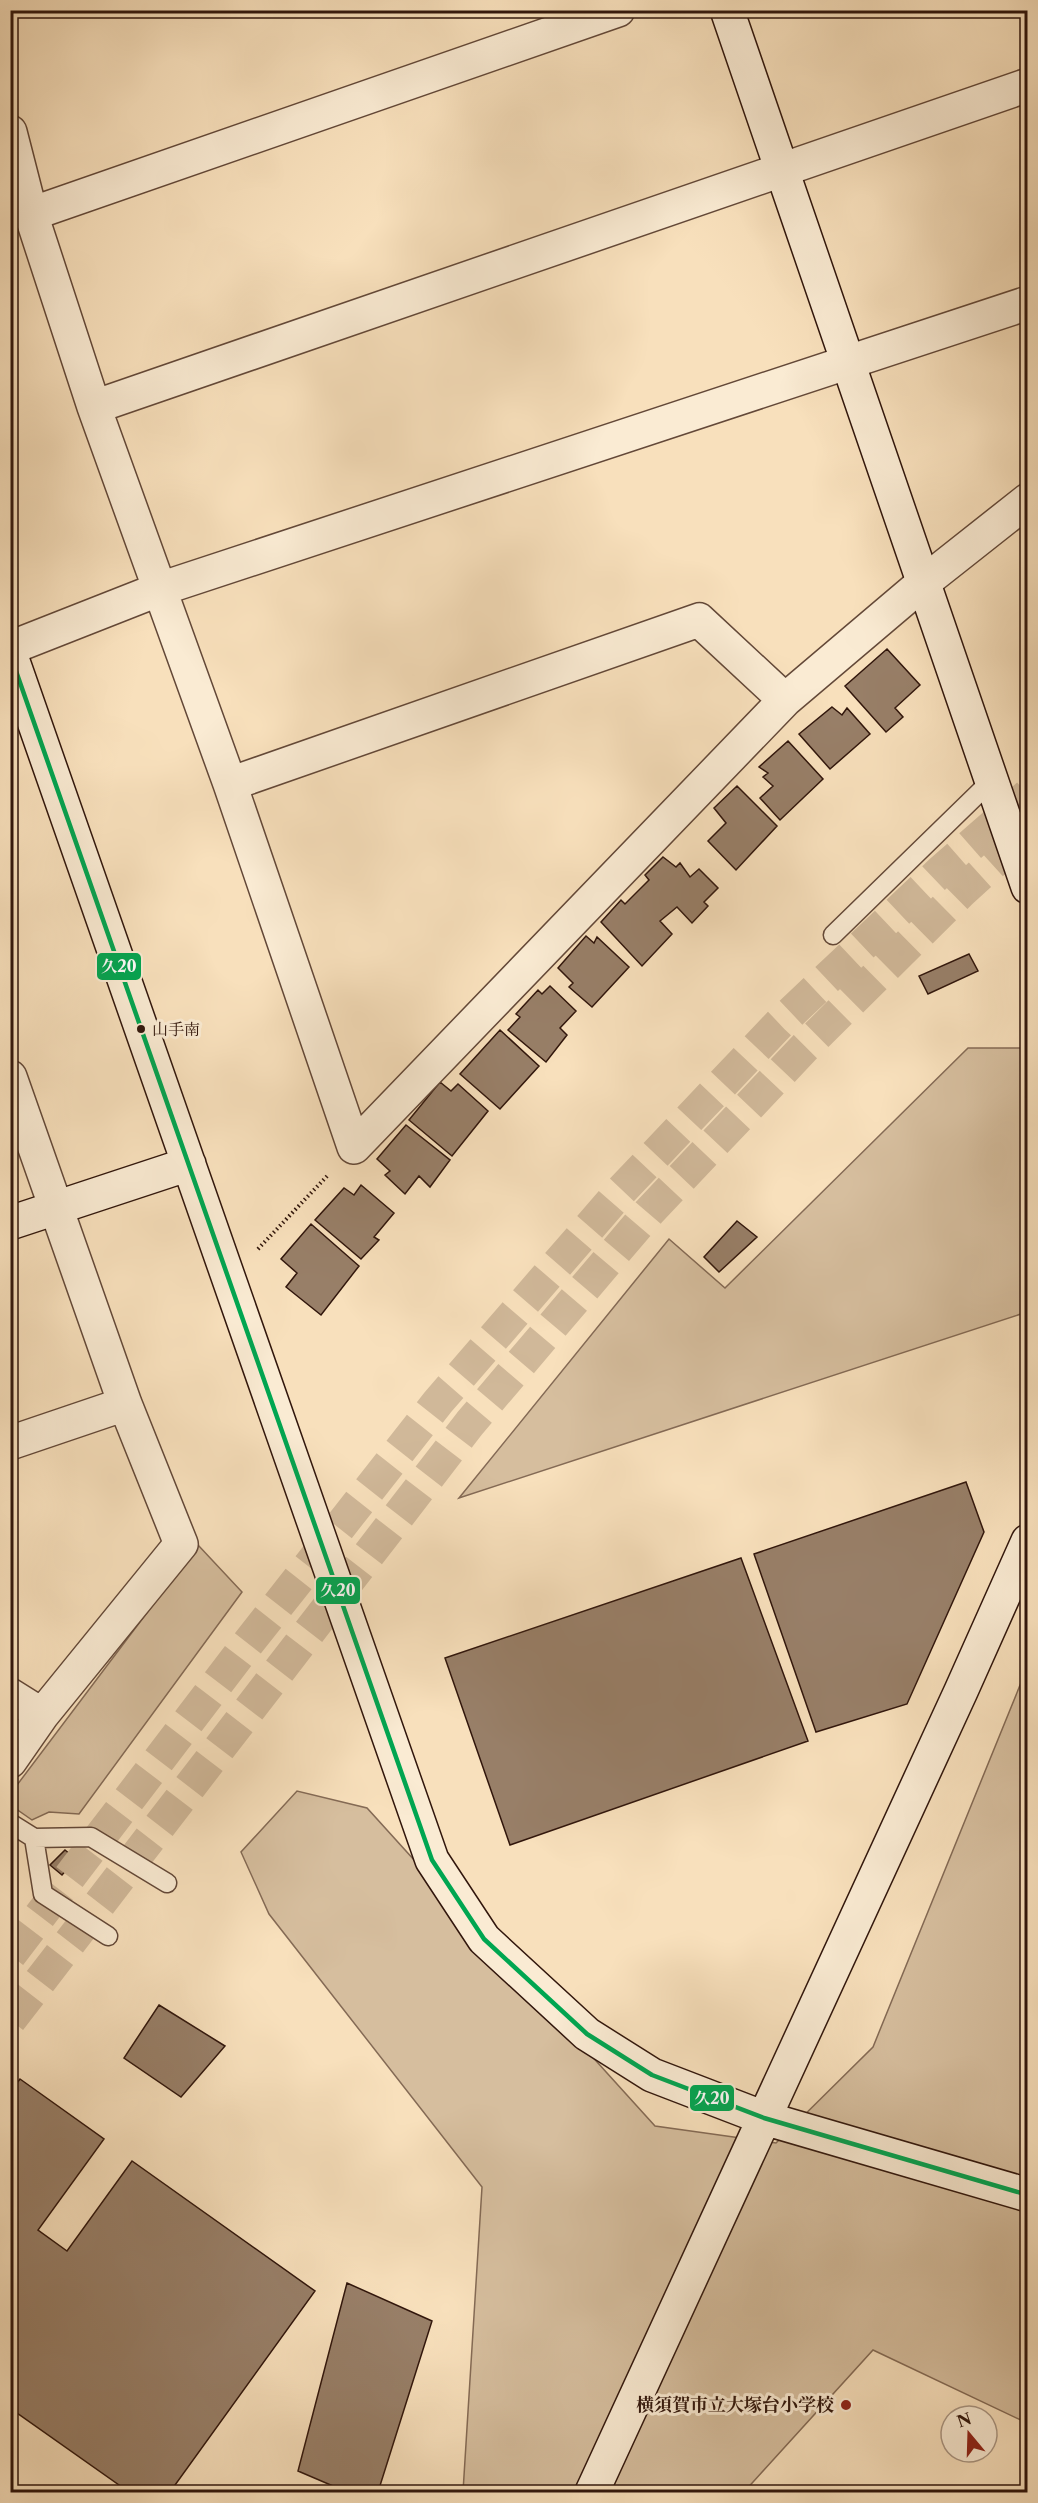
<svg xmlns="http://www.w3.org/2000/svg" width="1038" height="2503" viewBox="0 0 1038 2503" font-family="'Libre Caslon Text','Noto Serif JP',serif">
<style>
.green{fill:#d6be9e;stroke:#846a55;stroke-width:1.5}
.building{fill:#987f68;stroke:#31160c;stroke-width:1.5}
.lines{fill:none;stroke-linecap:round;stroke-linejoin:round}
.highway-tunnel{stroke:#d0b899;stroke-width:33;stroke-dasharray:33 16;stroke-linecap:butt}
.lane-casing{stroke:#634838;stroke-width:21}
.street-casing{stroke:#634838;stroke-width:36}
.secondary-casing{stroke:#31160c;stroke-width:36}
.path{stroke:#31160c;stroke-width:4;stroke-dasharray:1.5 3;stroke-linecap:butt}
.lane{stroke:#faebd3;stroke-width:18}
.street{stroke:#faebd3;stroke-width:33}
.secondary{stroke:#faebd3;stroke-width:33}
.bus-1-casing{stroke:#faebd3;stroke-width:9}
.bus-1{stroke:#00a651;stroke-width:4.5}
.bus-dot{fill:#31160c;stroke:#faebd3;stroke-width:2}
.poi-dot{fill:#8f2418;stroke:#faebd3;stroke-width:2}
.labels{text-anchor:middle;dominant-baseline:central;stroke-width:6;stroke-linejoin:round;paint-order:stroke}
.bus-label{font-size:16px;fill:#31160c;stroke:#faebd3;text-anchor:start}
.poi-label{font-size:18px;font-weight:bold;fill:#31160c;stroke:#faebd3;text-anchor:end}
.line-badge{stroke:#faebd3;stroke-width:2}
.badge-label{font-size:16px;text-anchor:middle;font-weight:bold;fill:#fff}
</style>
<rect width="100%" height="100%" fill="#f8e0bc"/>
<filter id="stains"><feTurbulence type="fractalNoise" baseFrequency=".00333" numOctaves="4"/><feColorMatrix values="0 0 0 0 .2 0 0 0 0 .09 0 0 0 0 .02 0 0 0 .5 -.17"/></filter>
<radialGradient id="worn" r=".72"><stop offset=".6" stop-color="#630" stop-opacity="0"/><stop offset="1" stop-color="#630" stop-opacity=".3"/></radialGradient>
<path class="green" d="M968 1048H1027V1312L459 1498 669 1239 725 1288Z
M198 1545 242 1592 79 1814 49 1812 32 1820 12 1806 11 1793Z
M1027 1668V2423L873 2350 744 2492H463L482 2187 269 1914 241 1852 297 1791 367 1808 655 2126 776 2143 873 2047Z"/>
<path class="building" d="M887 649 920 685 895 708 903 717 886 732 845 686Z
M832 707 842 715 847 708 870 734 830 769 799 734Z
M788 741 823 779 780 820 760 798 773 786 763 777 768 773 759 767Z
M737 786 777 826 736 870 708 841 726 823 714 808Z
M663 857 676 867 680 863 690 877 699 869 718 888 704 902 708 906 692 923 677 907 660 921 672 934 642 966 601 922 621 900 625 904 649 880 645 875Z
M586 936 594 943 597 937 629 967 592 1007 569 987 573 983 558 968Z
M969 954 978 971 928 994 919 976Z
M550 986 576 1011 560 1028 567 1035 546 1062 508 1030 520 1017 516 1014 538 990 542 994Z
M500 1030 539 1066 500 1109 460 1074Z
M440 1082 451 1091 458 1084 488 1111 452 1156 409 1120Z
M406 1125 450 1160 430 1187 419 1176 405 1194 385 1175 390 1171 377 1159Z
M361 1185 394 1213 374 1237 379 1240 361 1259 315 1220 344 1188 354 1195Z
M737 1221 757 1237 719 1272 704 1257Z
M311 1224 359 1266 321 1315 286 1287 297 1273 281 1259Z
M966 1482 984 1532 907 1704 816 1732 754 1554Z
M741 1558 808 1741 510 1845 445 1658Z
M65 1850 76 1859 62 1875 50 1865Z
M159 2005 225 2046 181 2097 124 2058Z
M20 2079 104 2139 38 2230 67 2251 132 2161 315 2291 170 2492H129L10 2408V2092Z
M347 2283 432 2321 378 2492H347L298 2471Z"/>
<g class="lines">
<path class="highway-tunnel" d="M10 1955 245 1647 438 1402 619 1193 779 1024 940 872 1028 795
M10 2020 470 1423 649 1212 805 1047 961 892 1028 831"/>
<g class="lane-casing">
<path id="lane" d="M833 935 991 781
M10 1823 34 1838 43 1894 108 1936
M34 1838 91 1837 167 1883"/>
</g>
<g class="street-casing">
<path id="street" d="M10 132 31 214 618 10
M31 214 94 407 1028 85
M94 407 230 784 354 1147 785 700 923 583 1028 500
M10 648 160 589 1028 303
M230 784 699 620 785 700
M10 1077 125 1404 181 1544 42 1715 10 1695
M10 1443 125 1404
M10 1761 42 1715"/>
</g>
<g class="secondary-casing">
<path id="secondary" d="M727 10 1028 887
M10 653 432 1860 484 1939 587 2034 652 2075 764 2118 1028 2195
M10 1223 189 1164
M592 2492 961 1691 1028 1541"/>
</g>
<path class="path" d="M258 1249 329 1174"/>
<use href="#lane" class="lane"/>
<use href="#street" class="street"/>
<use href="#secondary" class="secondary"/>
<g class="bus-1-casing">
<path id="bus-1" d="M10 654 432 1860 484 1939 587 2034 652 2075 764 2118 1028 2195"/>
</g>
<use href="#bus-1" class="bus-1"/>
</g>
<circle class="bus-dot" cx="141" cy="1029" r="5"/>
<circle class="poi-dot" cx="846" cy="2405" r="6"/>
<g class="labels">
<g class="bus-label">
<text x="152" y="1029">山手南</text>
</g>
<g class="poi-label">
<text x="834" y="2405">横須賀市立大塚台小学校</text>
</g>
</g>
<g class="line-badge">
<rect x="96" y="952" width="46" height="29" rx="6" fill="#00a651"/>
<rect x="315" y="1576" width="46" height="29" rx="6" fill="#00a651"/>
<rect x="689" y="2084" width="46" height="28" rx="6" fill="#00a651"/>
</g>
<g class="badge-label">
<text x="119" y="972">久20</text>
<text x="338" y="1596">久20</text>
<text x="712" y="2104">久20</text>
</g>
<rect width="1038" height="2503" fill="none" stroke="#f8e0bc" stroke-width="36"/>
<rect x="12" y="12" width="1014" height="2479" fill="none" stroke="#31160c" stroke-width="3"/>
<rect x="18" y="18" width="1002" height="2467" fill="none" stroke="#31160c" stroke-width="1.5"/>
<g transform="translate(969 2434) rotate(341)"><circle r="28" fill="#faebd3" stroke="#aa9683" stroke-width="1.5"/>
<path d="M0-4.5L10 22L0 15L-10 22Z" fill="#8f2418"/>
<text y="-9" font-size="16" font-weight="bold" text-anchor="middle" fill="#31160c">N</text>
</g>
<rect width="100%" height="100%" filter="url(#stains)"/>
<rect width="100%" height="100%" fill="url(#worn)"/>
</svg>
